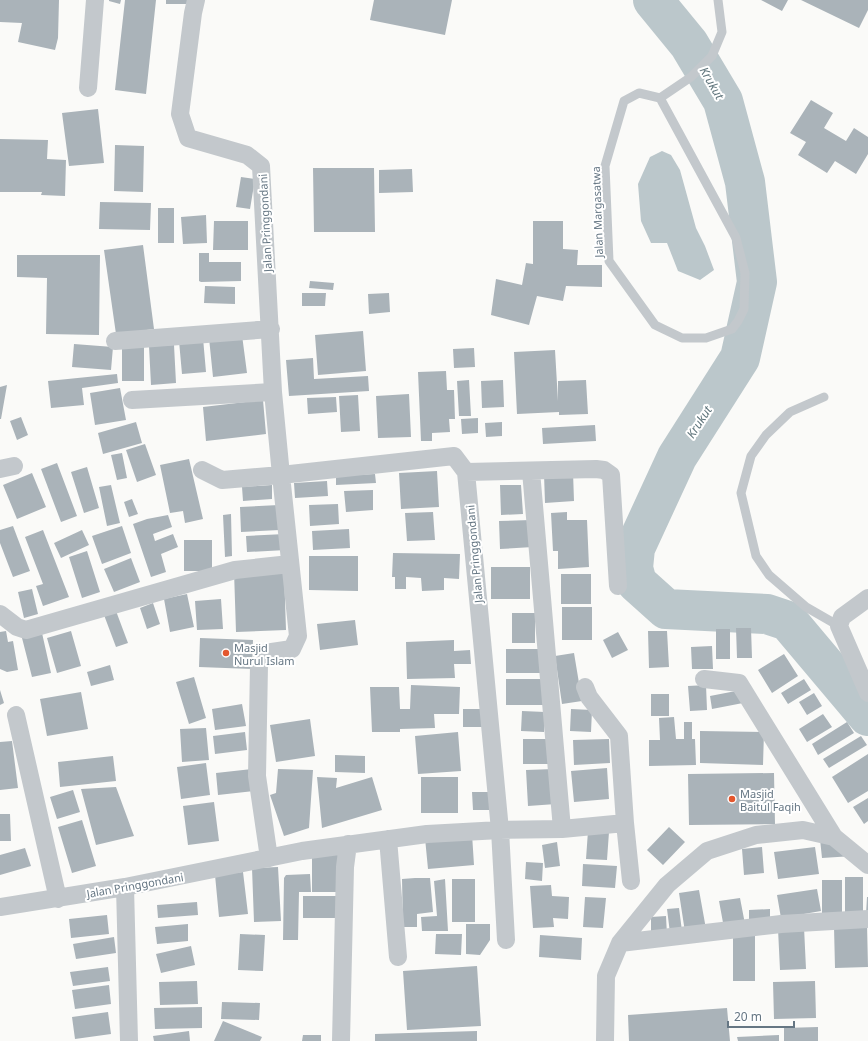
<svg xmlns="http://www.w3.org/2000/svg" width="868" height="1041" viewBox="0 0 868 1041" font-family="'Noto Sans',sans-serif">
<style>
.water{fill:#bbc7cb}
.lines{fill:none;stroke-linecap:round;stroke-linejoin:round}
.river{stroke:#bbc7cb;stroke-width:40}
.building{fill:#aab3b9}
.service{stroke:#c3c8cc;stroke-width:9}
.minor{stroke:#c3c8cc;stroke-width:18}
.poi-dot{fill:#e4572e;stroke:#fff;stroke-width:1.5}
.labels{text-anchor:middle;dominant-baseline:central;stroke-width:4;stroke-linejoin:round;paint-order:stroke}
.street-label{font-size:11px;fill:#657683;stroke:#fff}
.poi-label{font-size:11px;fill:#657683;stroke:#fff;text-anchor:start}
.water-label{font-size:12px;font-style:italic;fill:#60757c;stroke:#fff}
</style>
<rect width="100%" height="100%" fill="#fafaf8"/>
<path class="water" d="M662 151 671 155 680 170 696 228 705 246 714 270 700 280 678 271 667 243H651L641 221 638 184 650 157Z"/>
<g class="lines">
<path class="river" d="M653 0 689 44 723 101 745 182 757 282 740 358 677 457 635 548 633 568 637 583 666 609 767 614 788 621 868 716"/>
</g>
<path class="building" d="M0 0H59L58 38 55 50 18 42 22 23 0 22Z
M109 0H121L120 4 109 1Z
M125 0H156L146 94 115 90Z
M166 0H187V4H166Z
M374 0H452L445 35 370 20Z
M761 0H788L782 11Z
M801 0H868V10L859 28Z
M811 100 833 113 824 128 846 141 854 128 868 137V154L856 174 835 161 827 173 798 155 806 142 790 133Z
M98 109 104 163 69 166 62 113Z
M0 139 48 140 47 159 66 160 65 196 41 195 42 192H0Z
M115 145 144 146 143 192 114 191Z
M313 168H374L375 232H314Z
M412 169 413 192 379 193V170Z
M241 177 255 179 250 209 236 207Z
M100 202 151 203 150 230 99 229Z
M158 208H174V243H158Z
M206 215 207 243 183 244 181 217Z
M214 221H248V250H213Z
M533 221H563V249L578 250 577 265H602V287L566 286 563 301 537 296 529 325 491 315 496 279 522 285 526 263 533 264Z
M143 245 154 329 116 334 104 250Z
M199 253H209V262H241V281L201 282 199 281Z
M17 255H100L99 335 46 334 47 278 17 277Z
M310 281 334 283 333 290 309 288Z
M205 286 235 287V304L204 303Z
M302 293H326L325 306H302Z
M389 293 390 312 369 314 368 294Z
M363 331 366 371 318 375 315 335Z
M242 335 247 373 213 377 209 338Z
M203 338 206 372 182 374 179 341Z
M74 344 113 347 111 370 72 367Z
M174 345 176 383 151 385 149 346Z
M122 347H144V381H122Z
M474 348 475 367 454 368 453 349Z
M555 350 558 401V381L586 380 588 414 559 415V412L517 414 514 352Z
M313 358 314 379 368 376 369 391 289 396 286 360Z
M446 371 447 390H454L455 419H449L450 432 432 433V441H421L418 372Z
M117 374 118 383 82 388 84 405 51 408 48 381Z
M469 380 471 416H459L457 381Z
M503 380 504 407 482 408 481 381Z
M7 385 1 419H0V387Z
M120 388 126 420 95 425 90 393Z
M409 394 411 437 378 438 376 396Z
M358 395 360 431 341 432 339 396Z
M336 397 337 412 308 414 307 398Z
M263 400 266 434 206 441 203 407Z
M21 417 28 435 17 440 10 421Z
M478 418V433L462 434 461 419Z
M136 422 142 443 103 454 98 433Z
M502 422V436L486 437 485 423Z
M595 425 596 441 543 444 542 428Z
M145 444 156 475 137 482 126 450Z
M122 453 127 478 117 480 111 455Z
M189 459 203 519 185 523 183 511 170 513 160 465Z
M57 463 77 516 61 522 41 469Z
M87 467 99 508 84 513 71 472Z
M437 471 439 507 401 509 399 473Z
M573 472 574 501 545 503 544 474Z
M32 473 46 507 17 519 3 485Z
M375 474 376 483 336 485V476Z
M327 481 328 496 295 498 294 483Z
M111 485 120 523 107 526 99 487Z
M272 485V499L243 501 242 487Z
M500 485H521L523 514 501 515Z
M373 490V510L346 512 344 491Z
M132 499 138 514 129 517 124 502Z
M338 504 339 524 310 526 309 505Z
M279 505 280 530 241 532 240 507Z
M433 512 435 540 407 541 405 513Z
M567 512V520H587L589 567 558 569V551H553L551 513Z
M231 514 232 556 225 557 223 515Z
M168 515 172 527 153 534 155 541 173 534 178 547 161 554 166 572 151 577 133 524 147 519Z
M531 520 533 547 500 549 499 521Z
M13 526 30 571 13 577 0 543V530Z
M122 526 131 553 102 564 92 536Z
M349 529 350 548 313 550 312 531Z
M43 530 69 597 43 606 36 586 43 584 25 537Z
M82 530 89 545 61 558 54 543Z
M285 534 286 550 247 552 246 536Z
M184 540H212V571H184Z
M87 551 100 592 82 598 69 557Z
M393 553 460 554 459 579 444 578V590L422 591 421 578 406 577V589H395V577H392Z
M309 556H358V591L309 590Z
M131 558 140 582 114 592 104 569Z
M491 567H530V599H491Z
M284 570 286 630 236 632 234 571Z
M561 574H591V604H561Z
M32 589 38 614 24 618 18 592Z
M187 594 194 627 170 632 164 599Z
M221 599 223 629 197 630 195 601Z
M153 603 160 624 147 629 140 608Z
M562 607H592V640H562Z
M116 611 128 643 116 647 104 615Z
M512 613H535V643H512Z
M355 620 358 645 320 650 317 624Z
M736 628H751L752 658H737Z
M716 629H730V659H716Z
M6 631 8 642 13 641 18 670 7 672 0 669V632Z
M71 631 81 666 57 673 47 638Z
M648 631H667L669 667 649 668Z
M618 632 628 650 612 658 603 640Z
M42 633 51 673 32 677 22 638Z
M200 638 253 640 252 669 199 667Z
M454 640V651L470 650 471 664H454L455 678 407 679 406 642Z
M712 646 713 669H692L691 647Z
M506 649H541V673H506Z
M574 653 582 701 562 704 555 656Z
M784 654 798 676 772 693 758 670Z
M110 665 114 680 91 686 87 672Z
M194 677 206 718 189 724 176 682Z
M506 679H543V705H506Z
M804 679 811 690 788 704 781 693Z
M411 685 460 687 459 714H434L435 728 400 729V732H372L370 687H399L400 709H410Z
M706 685 707 710 690 711 688 686Z
M0 690 4 703 0 705Z
M741 690 743 703 712 709 710 696Z
M81 692 88 729 47 736 40 699Z
M814 693 822 706 807 715 799 702Z
M651 694H669V716H651Z
M242 704 246 726 215 730 212 709Z
M463 709H484V727H463Z
M571 709 592 710 591 732 570 731Z
M522 711 545 712 544 732 521 731Z
M823 714 832 727 807 742 799 729Z
M674 717 676 739H684V722H692V739H695L696 765 649 766V740H660L659 718Z
M310 719 315 756 276 762 270 725Z
M847 722 854 733 818 755 812 744Z
M206 728 209 760 182 762 180 729Z
M700 731 764 732 763 765 700 763Z
M245 732 247 750 215 754 213 736Z
M458 732 461 771 418 774 415 736Z
M861 736 867 745 829 768 823 759Z
M523 739H550V764H523Z
M609 739 610 763 574 765 573 740Z
M12 741 18 788 0 790V742Z
M868 754V791L848 803 832 777Z
M335 755 365 756V773L335 772Z
M113 756 116 781 60 787 58 762Z
M206 763 210 795 181 799 177 767Z
M607 768 609 799 574 802 571 771Z
M252 769 254 791 218 795 216 773Z
M278 769 313 770 309 828 284 836 270 795 276 793Z
M554 769 556 804 528 806 526 770Z
M774 773 775 824 689 825 688 774Z
M317 777 337 778 336 788 372 777 382 810 322 828Z
M421 777H458V813H421Z
M116 787 134 836 96 845 81 789Z
M73 790 80 812 57 819 50 797Z
M472 792H495L496 810H473Z
M868 798V821L864 824 853 807Z
M214 802 219 841 188 845 183 806Z
M0 814H10L11 841H0Z
M82 820 96 866 72 873 58 827Z
M669 827 685 842 663 865 647 850Z
M588 831 609 832 607 860 586 859Z
M472 834 474 865 428 869 425 838Z
M820 839 853 856 822 858Z
M557 842 560 866 545 868 542 845Z
M762 847 764 873 744 875 742 849Z
M815 847 819 874 778 879 774 852Z
M25 848 31 866 0 875V855Z
M312 852H341V892H312Z
M526 862 543 863 542 881 525 879Z
M583 864 617 866 615 888 582 886Z
M278 867 281 921 254 922 252 868Z
M243 872 248 914 219 917 215 875Z
M310 874 311 892H299L298 940H283L284 878 286 875Z
M845 877H863V914H845Z
M415 878H430L433 912 417 914V927H403L402 879Z
M445 879 448 931H422L421 917 437 916 434 881Z
M452 879H475V922H452Z
M822 880H842V914H822Z
M551 885 552 896 569 897 568 919 553 918 554 927 533 928 530 886Z
M817 889 821 911 781 918 777 895Z
M699 890 706 929 685 932 679 893Z
M303 896H343V918H303Z
M585 897 606 898 603 928 583 927Z
M867 897H868V914H866Z
M740 898 745 924 724 928 719 901Z
M197 902 198 915 158 918 157 905Z
M679 908 682 931 670 933 667 909Z
M770 909V923L749 924V910Z
M107 915 109 934 71 938 69 919Z
M666 916 667 935H651V917Z
M188 924V941L157 944 155 927Z
M466 924H490V940L480 955 466 954Z
M867 925 868 967 835 968 834 927Z
M804 927 806 969 780 970 778 929Z
M240 934 265 935 263 971 238 970Z
M436 934H462L461 955 435 954Z
M540 935 582 938 581 960 539 957Z
M733 936H755V981H733Z
M114 937 116 953 76 959 73 944Z
M191 946 195 965 161 973 156 954Z
M477 966 481 1026 407 1030 403 971Z
M108 967 110 981 73 986 70 972Z
M197 981 198 1004 160 1005 159 982Z
M815 981 816 1018 774 1019 773 982Z
M109 985 111 1004 75 1009 72 990Z
M222 1002 260 1003 259 1020 221 1019Z
M202 1007V1028L155 1029 154 1008Z
M727 1008 730 1041H629L628 1015Z
M108 1012 111 1034 75 1039 72 1017Z
M223 1021 262 1037 260 1041H214Z
M818 1027V1041H784V1028Z
M189 1031 190 1041H154L153 1036Z
M477 1031V1041H375V1034Z
M303 1035H321V1041H302Z
M779 1035V1041H738L737 1037Z"/>
<g class="lines">
<path class="service" d="M660 98 736 238 745 273 744 309 738 321 732 329 706 338H682L655 325 609 261 605 166 624 101 639 93 660 98 691 77 712 56 722 32 718 0
M824 397 790 412 766 435 751 456 741 493 756 556 769 575 806 607 839 626"/>
<path class="minor" d="M196 0 193 13 180 114 188 138 247 155 261 166 273 392 281 475 454 456 466 472 500 830 562 829 625 823
M88 88 95 0
M115 341 271 329
M132 400 273 392
M0 469 14 466
M202 470 222 480 281 475 298 636 292 649 265 653 259 665 257 776 269 858
M531 471 562 829
M466 472 596 469 604 470 611 475 618 586
M868 598 842 617 839 626 868 693
M0 614 17 627 26 630 235 570 290 564
M704 679 739 683 834 837
M585 687 589 697 619 736 625 823 631 881
M16 715 58 899
M388 839 398 957
M125 887 129 1041
M0 907 125 887 302 851 427 834 500 830 506 940
M620 943 781 924 868 919
M341 1041 345 867 348 844
M605 1041 606 976 620 943 667 885 707 851 756 835 803 830 834 837 868 865"/>
</g>
<g class="poi-dot">
<circle cx="226" cy="653" r="4"/>
<circle cx="732" cy="799" r="4"/>
</g>
<g class="labels">
<g class="street-label">
<text transform="translate(597 212) rotate(-92)">Jalan Margasatwa</text>
<text transform="translate(265 223) rotate(-93)">Jalan Pringgondani</text>
<text transform="translate(474 554) rotate(-95)">Jalan Pringgondani</text>
<text transform="translate(135 885) rotate(-10)">Jalan Pringgondani</text>
</g>
<g class="poi-label">
<text x="234" y="647">Masjid<tspan x="234" dy="13">Nurul Islam</tspan></text>
<text x="740" y="793">Masjid<tspan x="740" dy="13">Baitul Faqih</tspan></text>
</g>
<g class="water-label">
<text transform="translate(712 83) rotate(60)">Krukut</text>
<text transform="translate(699 422) rotate(-57)">Krukut</text>
</g>
</g>
<path d="M728 1021v6h66v-6" fill="none" stroke="#657683" stroke-width="2"/>
<text x="734" y="1021" font-size="12" fill="#657683" stroke="#ffffff" stroke-width="3" paint-order="stroke">20 m</text>
</svg>
